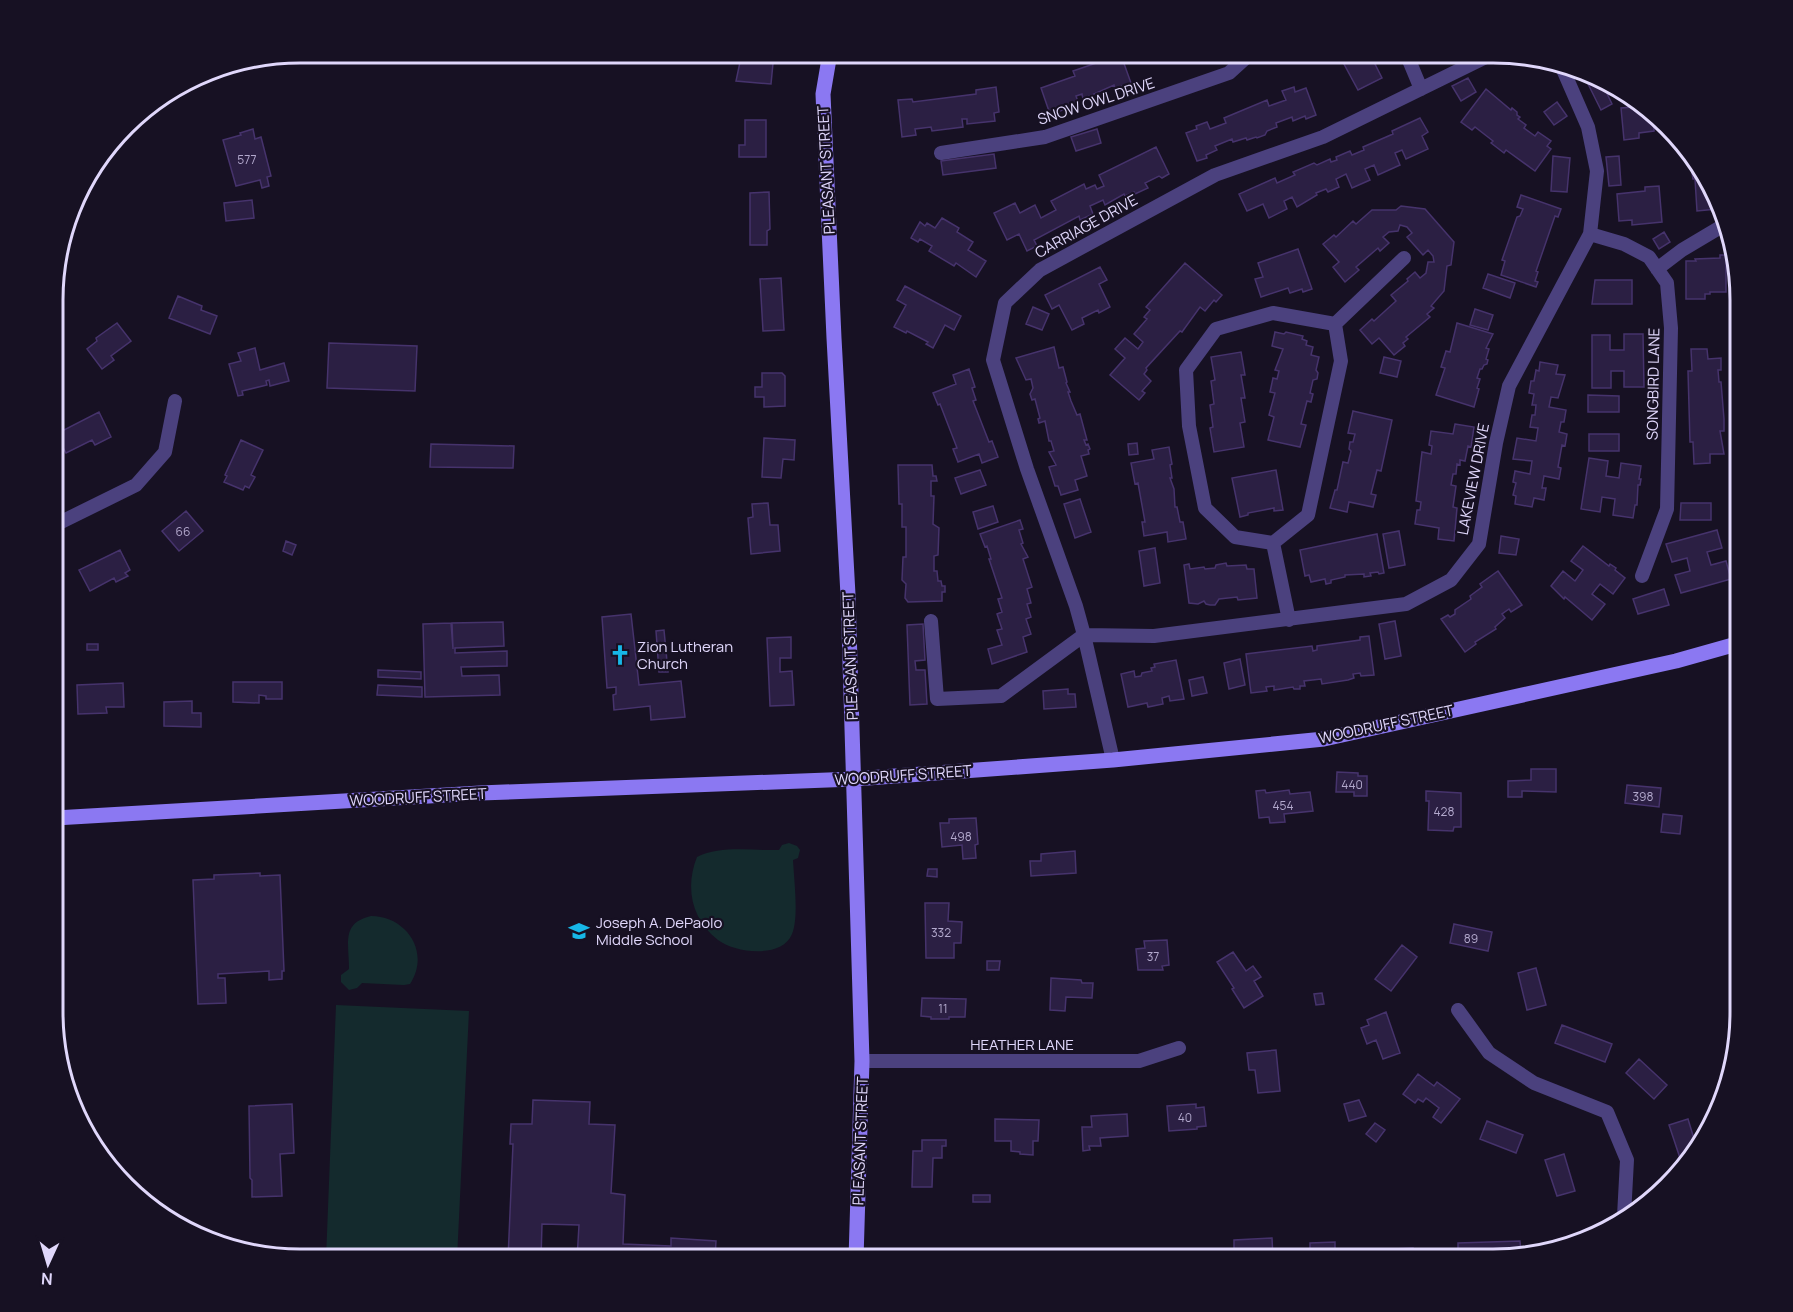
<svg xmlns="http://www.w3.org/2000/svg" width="1793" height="1312" viewBox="0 0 1793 1312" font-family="Manrope,sans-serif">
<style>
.pitch{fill:#142a2d}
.building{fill:#2b1f43;stroke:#46336c;stroke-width:1.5}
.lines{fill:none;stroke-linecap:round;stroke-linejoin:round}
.street{stroke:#4b417e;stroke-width:14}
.secondary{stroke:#8b78f2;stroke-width:15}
.labels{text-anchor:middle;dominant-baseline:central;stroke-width:4.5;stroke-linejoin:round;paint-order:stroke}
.number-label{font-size:12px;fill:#b3a9cd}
.street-label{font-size:15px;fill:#e0d7fb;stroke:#171123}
.poi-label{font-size:15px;fill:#e0d7fb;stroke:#171123;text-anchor:start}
.rim{fill:none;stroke:#e0d7fb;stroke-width:3}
</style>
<rect width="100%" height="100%" fill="#171123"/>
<path class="pitch" d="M789 843 797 846 800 850 798 858 793 860C794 880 799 917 792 934 782 959 735 953 718 940 691 919 685 887 697 857 721 845 753 851 779 850L782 845Z
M371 916C406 916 431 952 410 984L404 985 362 983 357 988 349 990 341 982V975L349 969C349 943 341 923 371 916Z
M336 1005 469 1011 457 1259H326Z"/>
<path class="building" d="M753 53H774L771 84 736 81 740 62 752 63Z
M884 53H901V58L884 56Z
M903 53H958V58L939 56 938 60 920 58V55Z
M1338 53H1374L1379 62 1375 64 1382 78 1358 90Z
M1122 58 1131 83 1115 89 1114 85 1083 99 1082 94 1076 96 1079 105 1050 114 1041 88 1075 76 1073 71 1105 60 1106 63Z
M1468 78 1476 92 1461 101 1452 86Z
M1600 79 1612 104 1601 110 1588 84Z
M996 87 999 112 994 113 995 121 967 124V119H962L963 127 932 131 931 127 915 129 916 135 902 137 898 100 912 99 913 102 976 94V90Z
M1294 87 1295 92 1306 88 1316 115 1306 119 1305 116 1293 121 1292 117 1276 123 1277 127 1267 131 1265 135 1257 138 1256 137 1247 140 1246 138 1233 142 1232 139 1215 146 1217 150 1206 155 1207 158 1197 161 1186 133 1197 129 1196 126 1207 122 1210 129 1226 123 1224 118 1267 100 1269 106 1286 100 1282 91Z
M1486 89 1511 110 1512 108 1517 112V115L1520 117 1518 119 1526 125 1524 128 1535 136 1538 132 1551 141 1547 146 1551 149 1535 171 1506 150 1504 153 1491 143 1493 141 1475 127 1472 130 1461 122Z
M1557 102 1567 116 1554 125 1544 112Z
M1645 106 1662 126 1654 127V131L1639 133V138L1624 140 1621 108Z
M1420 118 1428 132 1422 136 1428 149 1406 159 1402 150 1395 153 1400 165 1378 175 1374 165 1365 169 1370 180 1352 188 1346 174 1336 179 1339 187 1328 192 1326 189 1316 193 1317 195 1297 207 1292 197 1284 201 1287 209 1269 218 1263 204 1247 211 1239 194 1275 178 1277 183 1295 175 1293 172 1314 163 1317 165 1330 159 1331 162 1337 160 1336 157 1350 151 1352 155 1364 150 1363 147 1393 134 1392 131Z
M745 120H766V157H739V145H745Z
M253 129 255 139 261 137 271 176 267 177 269 186 262 188 260 180 236 186 223 140 241 135 240 133Z
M1097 129 1101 143 1076 151 1071 137Z
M1156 147 1169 174 1162 178 1159 176 1145 183 1148 188 1135 194 1134 192 1125 196 1124 194 1105 205 1103 200 1090 206 1093 214 1080 220 1079 216 1034 240 1037 246 1027 251 1019 234 1007 240 994 213 1015 203 1020 213 1035 205 1041 218 1056 210 1051 201 1084 184 1086 189 1095 185 1097 189 1104 186 1099 175Z
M994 154 996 168 943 175 941 161Z
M1553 156 1570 158 1567 192 1551 191Z
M1619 156 1621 185 1609 186 1606 157Z
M1690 161 1715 190 1717 209 1697 211 1695 179H1693Z
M1659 186 1662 222 1632 225V220L1619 221 1617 194 1645 191V187Z
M769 192 770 229 767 231V245H750V193Z
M1521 195 1561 209 1558 217 1555 216 1536 271 1538 272 1535 281 1538 282 1536 287 1501 275 1505 261 1502 260 1517 217 1520 216 1523 209 1517 207Z
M252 200 254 218 226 221 224 203Z
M1401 206 1425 209 1454 242 1451 265 1447 266 1444 291 1431 306 1434 308 1427 314 1430 317 1406 337 1408 339 1403 343 1405 346 1394 355 1379 338 1372 344 1360 330 1372 319 1374 321 1396 301 1391 295 1408 281 1407 279 1415 272 1420 278 1426 273 1428 262H1434L1433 256 1428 250 1423 255 1407 237 1412 233 1407 227 1400 225 1398 231 1389 232 1383 237 1389 243 1380 251 1378 248 1356 267 1359 270 1345 282 1333 267 1339 262 1323 244 1334 235 1336 237 1353 221 1356 224 1372 210H1396Z
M942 218 959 228 957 232 973 242 968 250 986 261 976 277 956 263 954 266 929 251 932 246 920 239 918 242 911 238 920 222 925 226 927 223 935 228Z
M1664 232 1670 242 1659 249 1653 239Z
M1298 249 1312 289 1303 292 1302 289 1290 293 1288 288 1261 297 1255 279 1263 277 1258 263Z
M1720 255H1726V292H1710V294H1705V299H1686V261H1696L1695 259 1720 258Z
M1185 263 1222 295 1216 302 1214 300 1205 311 1200 307 1182 332 1180 331 1146 368 1147 370 1144 374 1151 381 1142 391 1145 393 1139 400 1110 375 1125 358 1115 349 1125 338 1138 349 1143 342 1134 334 1147 319 1144 317 1150 310 1146 307Z
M1100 267 1107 280 1099 284 1110 307 1099 313 1098 310 1082 318 1084 324 1072 330 1059 305 1052 309 1045 295Z
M1488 274 1515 283 1510 298 1483 288Z
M781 278 784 330 763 331 760 279Z
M1595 280H1632V304H1592Z
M905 286 961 316 954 330 945 325 933 348 926 344 928 342 907 331 906 333 894 327 906 305 897 300Z
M178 296 202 306 201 310 217 316 210 334 169 318Z
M1033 307 1049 314 1042 330 1026 324Z
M1475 309 1493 315 1488 330 1470 325Z
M117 323 131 341 111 356 114 360 102 369 87 349 97 341 96 338Z
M1457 323 1493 334 1486 348 1489 349 1486 359 1488 360 1487 364 1484 365 1482 369H1480L1477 378 1480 379 1477 388 1479 389 1474 407 1436 395 1445 368 1441 367 1446 351 1450 352Z
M1275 332 1284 334 1286 332 1303 336 1302 339 1307 341 1306 345 1313 347 1311 355 1319 357 1316 370 1318 373 1317 379 1313 380 1310 393 1313 394 1311 402 1307 401 1301 424 1306 425 1300 447 1268 440 1274 417 1269 415 1275 393 1270 392 1273 378 1277 379 1279 371 1275 370 1283 349 1272 346Z
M1624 334H1643L1644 387H1624V371H1611V388H1592V335H1610V350H1624Z
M329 343 417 346 415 391 327 388Z
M1054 347 1059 368 1063 367 1067 382 1066 383 1070 392H1068L1071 401 1077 415 1080 414 1087 440H1084L1086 445 1088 444 1090 449 1088 450 1089 454 1081 456 1087 476 1075 480 1078 490 1061 495 1058 486H1055L1049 467 1056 465 1049 452 1054 451 1051 441H1049L1045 421 1039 423 1038 419 1040 418 1035 399 1032 400 1030 394 1033 388 1031 379 1026 380 1016 358Z
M255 348 260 370 284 363 289 381 270 386 269 380 266 381 267 385 242 391 243 395 238 396 229 364 241 361 238 353Z
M1691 349H1707L1708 359 1721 358V370H1718L1719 382H1721L1724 419V431H1720L1724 454H1710V463L1694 464 1693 442H1690L1688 371H1692Z
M1241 352 1245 375H1241L1245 398H1241L1245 422 1240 423 1244 447 1214 452 1210 428 1213 427 1210 405 1214 404 1211 381 1215 380 1211 357Z
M1384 357 1401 361 1397 377 1380 373Z
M1540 362 1558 365 1556 374 1565 375 1558 398 1551 397 1549 407 1566 410 1564 422H1561L1559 432 1567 434 1565 446 1562 445 1558 467 1561 468 1559 479 1544 476 1542 488H1546L1544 500 1534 498 1532 507 1515 504 1516 496 1513 495 1516 483 1513 482 1515 471 1530 474 1532 461 1513 459 1517 438 1536 441 1538 428 1530 427 1532 415H1535L1536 405H1532L1534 394 1529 393 1531 381H1534L1536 370 1539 371Z
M969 369 975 387 972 388 976 400 973 401 989 442 992 441 998 457 982 463 979 454 958 462 953 449 957 448 940 404 938 405 933 393 956 384 953 375Z
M762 373H782L785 376V406L764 407V397H755V387H762Z
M1588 395 1619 396V412H1588Z
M1353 411 1392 420 1381 471 1377 470 1371 494 1376 495 1373 507 1349 502 1347 512 1330 508 1335 490H1337L1343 462 1348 463 1351 451 1349 449 1350 442H1353L1355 434 1348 433Z
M99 412 111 437 95 445 92 440 66 453 56 434Z
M1455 424 1474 427 1471 447 1468 446 1465 461 1460 460V465L1457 464 1456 474H1453L1451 485 1456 486 1453 507 1457 508 1454 541 1438 539 1439 528 1415 524 1417 510H1420L1421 502 1416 501 1422 452 1431 454 1432 446 1429 445 1431 431 1453 434Z
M1589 434H1619V451H1589Z
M764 438 795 440 794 460 783 459 781 478 762 477Z
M241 440 263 450 251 475 255 477 249 488 245 486 243 490 224 482 227 476 225 475Z
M1137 443 1138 454 1129 455 1128 444Z
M431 444 514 446 513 468 430 467Z
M1169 447 1172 464 1170 465 1172 478H1170L1174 489 1175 507H1177L1180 522H1183L1186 539 1168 542 1167 532 1144 536 1142 522H1145L1138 483 1135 484 1131 463 1154 459 1152 450Z
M1589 458 1608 461 1606 476 1619 478 1621 463 1641 466 1639 479H1641L1640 485H1638L1637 505H1635L1633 518 1613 515 1615 499 1602 497 1600 512 1581 509Z
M898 465H932L933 476H936L937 481H931V496H934L933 524 939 528 938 555 934 556V571H937L938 581H941L942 586H945V592H942V601L908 602 905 598 906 584 902 580 903 557H906V527H902V504H899Z
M980 470 986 485 961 494 955 478Z
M1276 470 1283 510 1274 511V508L1248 513V515L1240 517 1232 478Z
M1080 499 1091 532 1075 538 1064 504Z
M768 503 770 525H778L780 551 751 554 748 518 753 517 752 504Z
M1681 503H1711V520H1680Z
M993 506 998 522 978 529 973 512Z
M186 511 203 531 179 551 162 531Z
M1020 520 1023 529 1019 530 1023 543 1021 544 1028 557 1023 559 1032 587 1027 589 1031 603 1027 604 1031 617 1026 619 1031 634 1023 637 1027 652 992 664 988 649 1002 645 997 630 1002 629 997 614 1002 612 998 599 1002 598 989 559H991L987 546 985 547 980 534Z
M1717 530 1722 548 1707 552 1711 565 1726 561 1731 579 1681 593 1675 575 1690 571 1687 558 1672 562 1666 544Z
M1399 531 1405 565 1389 568 1383 534Z
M1377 534 1384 573 1379 574 1378 572 1370 573 1371 576 1364 577V574L1345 575V577L1331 580V583L1326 584 1325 579 1311 582 1309 575 1305 576 1300 550Z
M1501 536 1519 539 1516 555 1499 553Z
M286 541 296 545 292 555 283 551Z
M1583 546 1609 566 1610 564 1616 568 1615 570 1625 578 1613 594 1600 584 1592 594 1605 604 1592 620 1565 597 1564 599 1551 586 1563 571 1575 581 1583 570 1571 561Z
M1155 548 1160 583 1144 586 1139 551Z
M120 550 130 570 125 573 128 576 116 582 114 578 90 591 79 570Z
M1226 563 1227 566 1246 565 1247 569H1254L1257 598 1238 600 1237 597 1219 599 1215 605H1210L1206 604 1204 601 1198 604 1189 603 1184 565 1189 564 1190 569 1204 567 1205 569 1215 568 1216 565Z
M1498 571 1522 605 1511 612 1509 609 1502 614 1505 618 1495 627 1496 629 1475 642 1476 644 1465 652 1441 619 1448 615 1450 617 1455 614V610L1471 599 1470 596 1482 587 1480 584Z
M1664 589 1669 605 1638 614 1633 599Z
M631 614 639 685 681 681 685 717 651 720 650 706 614 710 613 695 616 694V687L607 688 602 617Z
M1395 621 1401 656 1385 659 1379 624Z
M503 622 504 646 455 648V653L507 651V666L461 667 462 676 499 675 500 695 425 697 423 624 451 623 453 649 452 623Z
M923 624 925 660 915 661 916 670H925L927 704 910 705 907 625Z
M664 630 668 672H659L656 631Z
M1369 636 1374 675 1361 676 1360 673 1353 674 1354 678 1348 680 1322 684 1321 679 1304 681 1305 686H1300V689H1294L1293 687 1274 690V686L1266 687 1267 691 1251 693 1246 654 1312 646 1313 651 1317 650V646L1360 640V637Z
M791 637V658H780V672L792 671 794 705 770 706 767 638Z
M87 644H98V650H87Z
M1240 659 1245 685 1229 689 1224 663Z
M1176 660 1184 699 1170 701 1169 696 1162 698 1163 704 1148 707 1147 703 1128 707 1121 674 1134 671 1135 677 1141 676 1142 673 1152 671 1151 668 1155 667 1154 664Z
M378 670 421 672V679L378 677Z
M1203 677 1207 693 1192 696 1189 680Z
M233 682H282V699H266V696L259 695V703L233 702Z
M123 683 124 707H106L107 713 78 714 77 685Z
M378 685 422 687V697L377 695Z
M1068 689V694H1075L1076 707 1044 709 1043 691Z
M192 701V713H201V727L164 726V702Z
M1531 769H1556V792L1522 791V797H1508V781L1531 780Z
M1337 772 1358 773V776H1367V796H1354V792H1336Z
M1627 785 1661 788 1659 807 1625 803Z
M1265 790 1266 793 1289 790 1290 794 1310 792 1313 811 1284 814 1285 822 1270 823 1269 817 1259 818 1256 791Z
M1426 791 1461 793V827H1454L1453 831 1428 830 1429 801H1426Z
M1663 814 1682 816 1680 834 1661 832Z
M976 818 978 844 975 845 976 858 963 859 962 845 942 847 940 823H949V819Z
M1075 851 1076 873 1031 876 1030 861H1041V854Z
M928 869H937V877L927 876Z
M260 873V876L280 875 284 971H282V979L269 980V971L218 974V978H225L226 1003 198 1004 193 880 214 879V875Z
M925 903H949L948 921 962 922 961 943H954V958H926Z
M1454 924 1492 932 1488 951 1450 943Z
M1167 940 1169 965 1162 966 1163 970H1138L1136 949 1145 948 1144 941Z
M1402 945 1417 957 1391 991 1375 979Z
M1233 952 1246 971 1253 966 1261 977 1254 981 1263 996 1244 1008 1232 989 1234 988 1217 962Z
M987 961H1000L999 970H987Z
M1536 968 1546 1005 1527 1010 1518 973Z
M1051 978 1081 980 1082 983H1093L1092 998 1066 997 1065 1011 1050 1010Z
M1322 993 1324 1004 1316 1005 1314 994Z
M922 998 966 999 965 1017H949V1019H931V1017L921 1016Z
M1386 1012 1400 1053 1383 1059 1376 1040 1367 1044 1361 1028 1369 1025 1367 1020Z
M1562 1025 1612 1044 1605 1062 1555 1043Z
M1276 1050 1280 1091 1258 1093 1255 1070H1249L1247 1053Z
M1639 1059 1667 1085 1654 1099 1626 1073Z
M1418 1074 1434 1086 1437 1082 1460 1099 1441 1123 1433 1117 1439 1108 1426 1098 1423 1102 1418 1099 1415 1103 1403 1094Z
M533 1100 590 1102 589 1124 615 1125 611 1193 625 1195 623 1244 671 1246V1238L716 1241 715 1259H577L579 1225 542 1224 541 1259H508L513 1144H510L511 1124H532Z
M1359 1100 1366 1116 1349 1121 1344 1104Z
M292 1104 294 1153 280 1154 282 1196 252 1197V1180L250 1178 249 1106Z
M1196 1104V1108L1204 1107 1206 1126 1197 1127V1129L1169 1131 1167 1106Z
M1127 1114 1128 1136 1100 1138 1101 1146H1089L1090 1150 1083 1151 1082 1127H1092L1091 1116Z
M995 1119 1039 1120 1038 1141H1033V1155L1020 1154V1152L1011 1151V1141H995Z
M1688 1119 1695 1142 1701 1140 1692 1158 1681 1161 1669 1125Z
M1487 1121 1523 1135 1516 1153 1480 1139Z
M1375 1123 1385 1130 1376 1142 1366 1134Z
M922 1140H946V1146H942V1158H933L932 1187H912L913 1151H922Z
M1564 1154 1575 1191 1557 1196 1545 1160Z
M973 1195H990V1202H973Z
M1272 1238 1273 1258 1234 1259V1240Z
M1520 1241 1521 1253 1493 1259H1458V1243Z
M1335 1242V1251H1341L1342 1259H1303V1254L1310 1253V1243Z
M1413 1248V1259H1373V1250Z"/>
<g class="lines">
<path class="street" d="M1406 53 1421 89
M941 153 1045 137 1229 73 1251 53
M1590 234 1624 244 1649 257 1667 283 1671 328 1667 509 1642 576
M1657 269 1682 250 1724 225
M1273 313 1335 324 1341 361 1308 515 1273 543 1235 537 1205 508 1189 426 1186 370 1216 329Z
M1335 324 1404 258
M55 525 136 485 165 452 175 401
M1273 543 1289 620
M931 621 937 699 1001 696 1084 635 1154 636 1406 604 1451 580 1479 544 1496 443 1509 386 1590 234 1597 171 1588 127 1561 65
M1113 760 1084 635 1076 606 1027 469 993 360 1005 303 1040 270 1215 175 1323 137 1494 53
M1458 1010 1489 1053 1534 1083 1607 1112 1627 1160 1624 1216
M862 1061H1139L1179 1048"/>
<path class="secondary" d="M830 53 823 94 834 338 848 595 862 1061 856 1259
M55 818 480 793 854 779 1113 760 1324 739 1676 661 1740 643"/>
</g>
<defs>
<g id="church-bare" transform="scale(1.62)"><path d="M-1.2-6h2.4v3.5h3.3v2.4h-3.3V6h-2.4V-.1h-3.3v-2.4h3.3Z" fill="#17b7e7" stroke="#171123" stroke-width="2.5" paint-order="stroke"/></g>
<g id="school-bare" transform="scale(1.62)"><path d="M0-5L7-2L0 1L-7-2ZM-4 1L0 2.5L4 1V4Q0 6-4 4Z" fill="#17b7e7" stroke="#171123" stroke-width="2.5" paint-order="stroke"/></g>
</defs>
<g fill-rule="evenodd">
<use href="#church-bare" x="620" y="655"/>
<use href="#school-bare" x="579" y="931"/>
</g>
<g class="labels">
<g class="number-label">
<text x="247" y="159">577</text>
<text x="183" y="531">66</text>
<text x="1352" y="784">440</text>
<text x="1643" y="796">398</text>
<text x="1283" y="805">454</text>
<text x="1444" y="811">428</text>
<text x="961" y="836">498</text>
<text x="941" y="932">332</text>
<text x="1471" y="938">89</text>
<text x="1153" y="956">37</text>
<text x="943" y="1008">11</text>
<text x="1185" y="1117">40</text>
</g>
<g class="street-label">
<text transform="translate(1096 101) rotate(-18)">SNOW OWL DRIVE</text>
<text transform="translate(826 170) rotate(-93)">PLEASANT STREET</text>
<text transform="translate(1086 226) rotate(-29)">CARRIAGE DRIVE</text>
<text transform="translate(1653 384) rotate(-89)">SONGBIRD LANE</text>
<text transform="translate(1473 479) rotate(-79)">LAKEVIEW DRIVE</text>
<text transform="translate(850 656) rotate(-92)">PLEASANT STREET</text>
<text transform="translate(1386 724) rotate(-12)">WOODRUFF STREET</text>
<text transform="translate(903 775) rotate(-4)">WOODRUFF STREET</text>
<text transform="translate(418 797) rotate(-3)">WOODRUFF STREET</text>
<text x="1022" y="1044">HEATHER LANE</text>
<text transform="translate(860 1141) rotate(-88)">PLEASANT STREET</text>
</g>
<g class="poi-label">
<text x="637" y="646">Zion Lutheran<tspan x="637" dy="17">Church</tspan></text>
<text x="596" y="922">Joseph A. DePaolo<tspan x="596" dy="17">Middle School</tspan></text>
</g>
</g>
<path d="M0 0H1793V1312H0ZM300 63H1493A237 237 0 0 1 1730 300V1012A237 237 0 0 1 1493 1249H300A237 237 0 0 1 63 1012V300A237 237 0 0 1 300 63Z" fill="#171123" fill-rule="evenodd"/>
<path class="rim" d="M300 63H1493A237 237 0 0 1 1730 300V1012A237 237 0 0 1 1493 1249H300A237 237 0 0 1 63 1012V300A237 237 0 0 1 300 63Z"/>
<g transform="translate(48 1264) rotate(184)" stroke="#171123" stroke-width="4.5" paint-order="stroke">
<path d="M0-4.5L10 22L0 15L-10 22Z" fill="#e0d7fb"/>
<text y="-9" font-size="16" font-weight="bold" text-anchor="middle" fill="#e0d7fb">N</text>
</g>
</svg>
